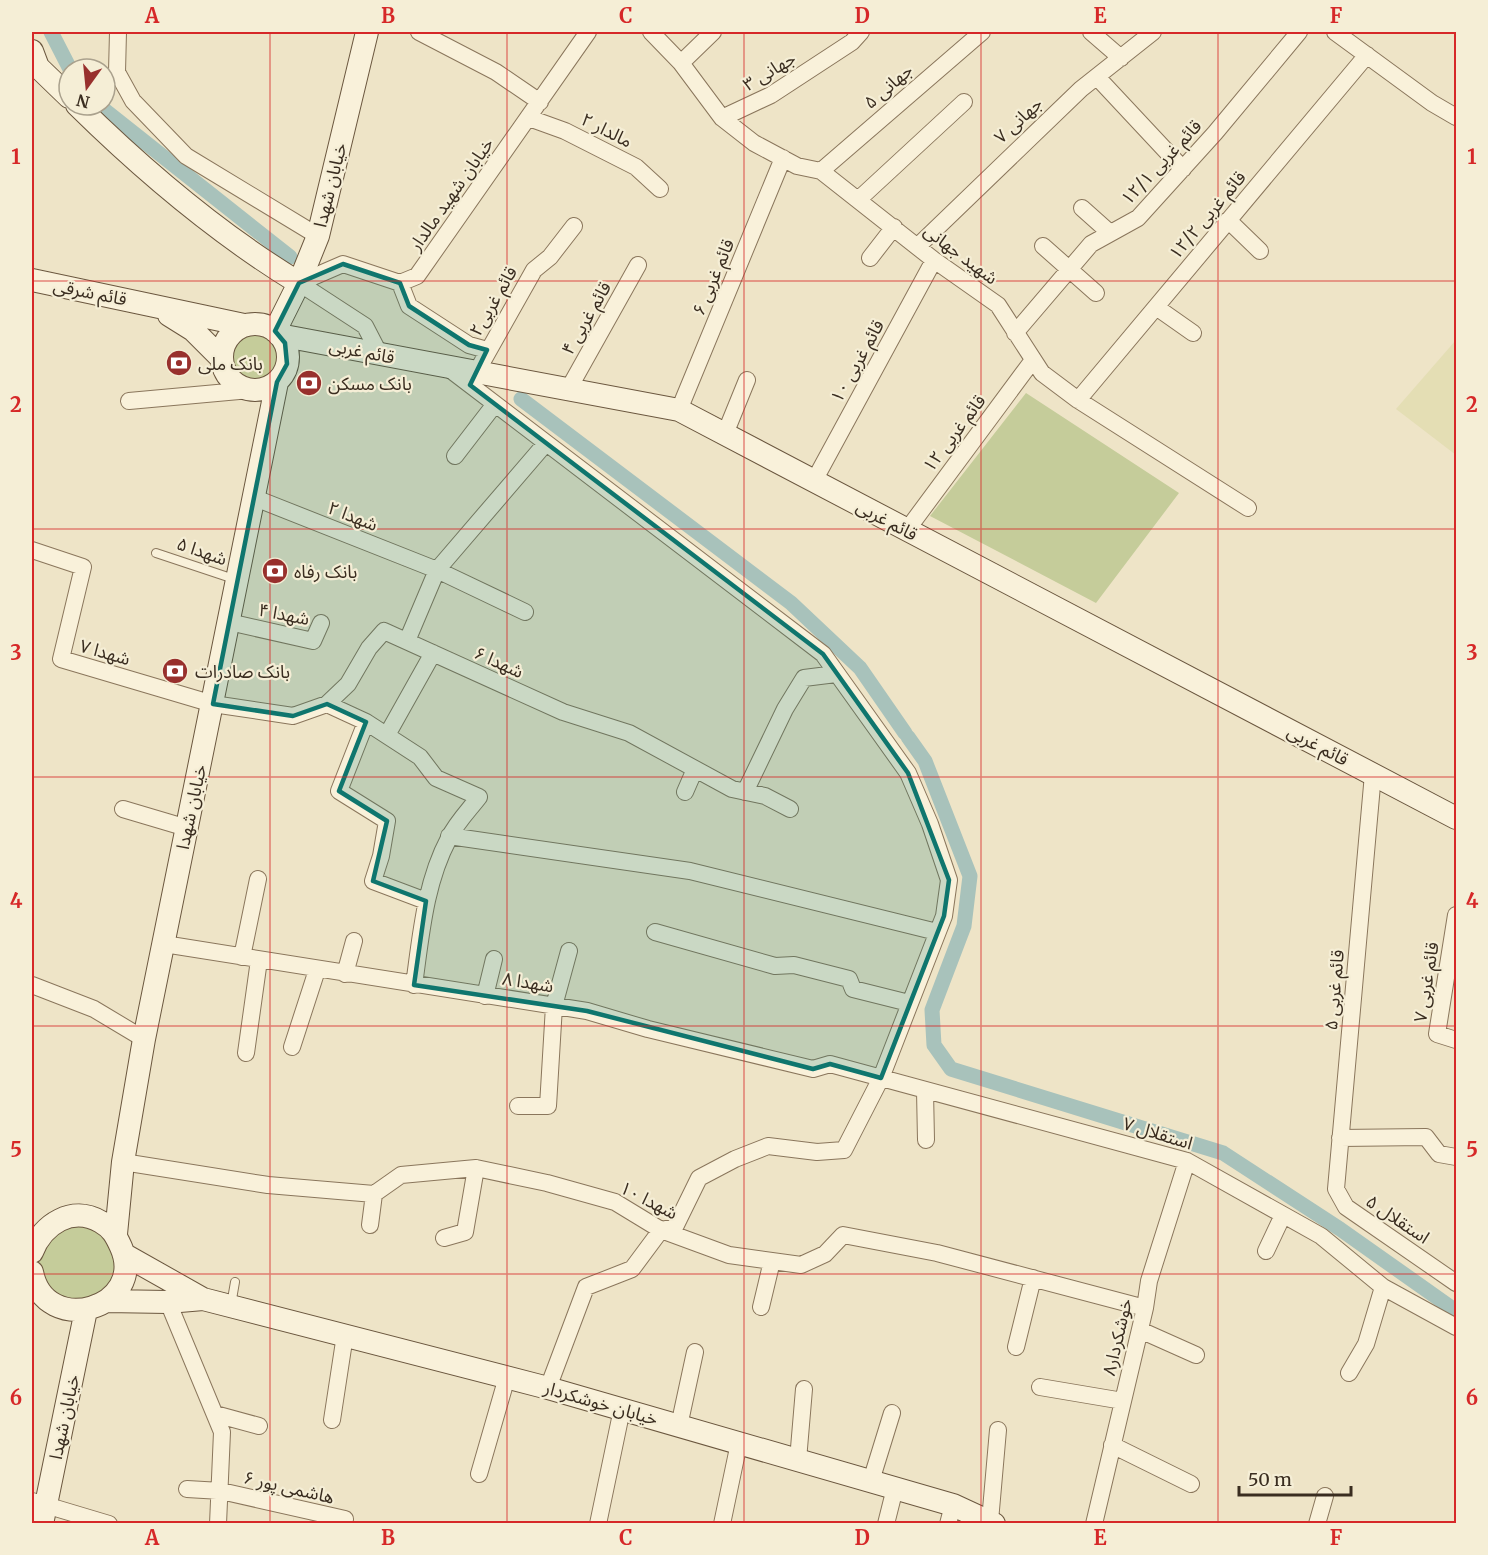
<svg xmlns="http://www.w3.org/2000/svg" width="1488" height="1555" viewBox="0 0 1488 1555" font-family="Merriweather,'Noto Sans Arabic',serif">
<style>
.farmland{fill:#e4deb4}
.green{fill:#c5cc9a}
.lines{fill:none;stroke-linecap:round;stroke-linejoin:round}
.canal{stroke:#a8c2bb;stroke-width:15}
.lane-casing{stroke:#8a765c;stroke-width:10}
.street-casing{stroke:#8a765c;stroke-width:18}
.secondary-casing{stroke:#6b573f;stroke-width:24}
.lane{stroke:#f9f1da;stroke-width:8}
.street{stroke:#f9f1da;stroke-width:16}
.secondary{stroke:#f9f1da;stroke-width:22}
.marked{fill:#0f766e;fill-opacity:0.2;stroke:#0f766e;stroke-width:4.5;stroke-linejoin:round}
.grid{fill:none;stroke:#d62828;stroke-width:1.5;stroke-opacity:0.55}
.labels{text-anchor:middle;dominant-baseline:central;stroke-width:4.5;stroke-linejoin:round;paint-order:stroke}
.street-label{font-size:18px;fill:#3a2d20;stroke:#f5eed6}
.poi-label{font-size:18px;fill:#3a2d20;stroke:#f5eed6;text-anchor:start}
.neatline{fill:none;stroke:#d62828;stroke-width:2}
.grid-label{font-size:20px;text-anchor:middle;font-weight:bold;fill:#d62828}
</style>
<rect width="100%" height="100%" fill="#eee4c7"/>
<path class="farmland" d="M1456 340V455L1396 409Z"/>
<path class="green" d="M225 357a29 29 0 1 1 58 0a29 29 0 1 1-58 0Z
M1026 393 1179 493 1096 603 930 516Z
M68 1222 107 1233 118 1272 92 1303 53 1297C29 1250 28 1256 68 1222Z"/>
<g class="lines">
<path class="canal" d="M51 32 70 69
M98 105 290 257
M521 399 791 603 860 668 905 733
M908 737 925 761 970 876 964 926 932 1010 934 1045 951 1069 1223 1153 1340 1229 1456 1311"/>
<g class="lane-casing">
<path id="lane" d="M156 553 237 580
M231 1305 235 1282"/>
</g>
<g class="street-casing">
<path id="street" d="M118 32 117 72 133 101 186 156 318 236
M419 32 496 72 540 102
M651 32 681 63 722 118 754 143 797 166 821 171 934 260 998 305 1042 373 1078 400 1248 508
M1091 32 1121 58
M1335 32 1432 103 1456 117
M681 63 713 32
M1097 77 1183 169
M529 118 565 131 636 167 660 189
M722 118 771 95 852 42 861 32
M821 171 982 32
M859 199 964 102
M1082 208 1110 233
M1228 220 1260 251
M918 246 1081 89 1153 32
M1043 246 1096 293
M870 258 894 227
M299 283 343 264 400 283 417 276 588 32
M299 283 365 326 380 355
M400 283 409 306 469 345 487 350
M1156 307 1193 333
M1015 333 1091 244 1138 218 1215 133 1299 32
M448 368 823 654 908 773 930 824 949 880 944 916 881 1078 844 1150 817 1152 768 1146 735 1159 699 1178 675 1227 661 1230 632 1269 586 1287 548 1388
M476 373 534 270 550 257 574 226
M568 390 638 265
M1078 400 1367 55
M129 401 250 390
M679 410 783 158
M725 434 747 380
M455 456 495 404
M814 481 934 260
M255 498 437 570 525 612
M907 530 1033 360
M32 550 83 567 61 659 213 704 293 716 327 704 348 684 369 648 384 631 563 712 629 733 732 789 765 796 790 809
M229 622 313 641 321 623
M407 641 437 570 546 443
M327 704 366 722 420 757 436 778 479 797C469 810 456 823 449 838 425 883 421 935 414 985
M366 722 339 791 387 821 381 856 373 881 426 901
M387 735 433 653
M1373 774 1336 1189 1346 1207 1456 1283
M685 792 695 769
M745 792 785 709 804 678 836 674
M123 809 187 828
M449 836 690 871 937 932
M1456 915 1437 1034 1456 1040
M655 932 775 966 794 965 849 979 853 989 909 1003
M164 944 587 1011 648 1029 813 1069 830 1064 1187 1161 1321 1236 1383 1287 1456 1327
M242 957 258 879
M345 974 354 941
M32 985 94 1009 144 1039
M485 996 494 959
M292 1047 317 970
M246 1053 259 960
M925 1091 926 1140
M518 1106H548L554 1006 569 951
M1340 1138 1426 1137 1439 1154 1456 1157
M123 1162 268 1185 374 1194 401 1175 476 1168 547 1183 615 1202 661 1230 729 1255 801 1265 825 1254 843 1235 937 1253 1145 1308
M370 1225 374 1194
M444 1238 465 1232 476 1168
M1266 1251 1283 1215
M168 1302 222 1432 218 1524
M761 1307 772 1261
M1140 1330 1196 1355
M1016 1347 1033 1278
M1349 1373 1366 1344 1383 1287
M1040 1387 1123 1401
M215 1414 259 1426
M332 1420 345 1335
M679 1426 695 1352
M1112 1445 1191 1484
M798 1460 804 1389
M479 1474 507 1377
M871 1481 892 1413
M187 1489 221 1491 345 1519 344 1524
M32 1501 109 1524
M990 1521 998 1430
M598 1524 622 1409
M722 1524 739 1443
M886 1524 895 1488
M948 1524 953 1505
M1094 1524 1145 1308 1149 1281 1187 1161
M1317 1524 1325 1496"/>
</g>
<g class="secondary-casing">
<path id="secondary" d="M32 51 38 67 69 97
M77 105C143 170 220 235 299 283
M32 280 244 325
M169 315 193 330 221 358
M222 357a33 33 0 1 1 66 0a33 33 0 1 1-66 0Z
M275 331 299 283 318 236 367 32
M279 335 679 410 1456 818
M116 1234 123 1162 144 1039 277 382
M32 1252C43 1224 72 1205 101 1222 112 1228 116 1236 121 1247 148 1308 45 1339 32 1272
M125 1255 203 1299 548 1388 953 1505 994 1524
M106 1301 168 1302 203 1299
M42 1524 86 1310"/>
</g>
<use href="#lane" class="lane"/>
<use href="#street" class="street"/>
<use href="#secondary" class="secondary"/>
</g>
<path class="marked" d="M343 264 400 283 409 306 469 345 487 350 470 385 823 654 908 773 949 880 944 916 881 1078 830 1064 813 1069 587 1011 414 985 426 901 373 881 387 821 339 791 366 722 327 704 293 716 213 704 277 382 287 364 285 343 275 331 299 283Z"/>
<path class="grid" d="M270 32V1524M507 32V1524M744 32V1524M981 32V1524M1218 32V1524M32 281H1456M32 529H1456M32 777H1456M32 1026H1456M32 1274H1456"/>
<defs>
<g id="bank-disc" transform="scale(1.35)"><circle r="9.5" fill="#98302d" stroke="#f5eed6"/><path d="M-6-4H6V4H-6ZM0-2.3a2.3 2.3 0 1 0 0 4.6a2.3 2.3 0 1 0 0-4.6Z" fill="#fff"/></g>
</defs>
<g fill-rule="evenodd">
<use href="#bank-disc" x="179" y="363"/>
<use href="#bank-disc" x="309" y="383"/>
<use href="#bank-disc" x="275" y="571"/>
<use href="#bank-disc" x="175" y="671"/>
</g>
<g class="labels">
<g class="street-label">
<text transform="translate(769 71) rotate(-31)">جهانی ۳</text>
<text transform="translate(888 86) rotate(-41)">جهانی ۵</text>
<text transform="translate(1018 120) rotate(-43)">جهانی ۷</text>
<text transform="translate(607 130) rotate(27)">مالدار ۲</text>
<text transform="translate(1161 162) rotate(-47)">قائم غربی ۱۲/۱</text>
<text transform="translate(330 185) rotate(-76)">خیابان شهدا</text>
<text transform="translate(451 194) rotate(-55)">خیابان شهید مالدار</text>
<text transform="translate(1207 215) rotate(-50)">قائم غربی ۱۲/۲</text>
<text transform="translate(961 254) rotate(37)">شهید جهانی</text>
<text transform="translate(713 277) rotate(-67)">قائم غربی ۶</text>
<text transform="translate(90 292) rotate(11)">قائم شرقی</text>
<text transform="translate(493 301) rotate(-60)">۲قائم غربی</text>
<text transform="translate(586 318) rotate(-60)">قائم غربی ۴</text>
<text transform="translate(362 351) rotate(11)">قائم غربی</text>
<text transform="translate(857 361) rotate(-61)">قائم غربی ۱۰</text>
<text transform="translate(954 433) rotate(-53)">قائم غربی ۱۲</text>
<text transform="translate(353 516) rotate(21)">شهدا ۲</text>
<text transform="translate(887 520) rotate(28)">قائم غربی</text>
<text transform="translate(202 551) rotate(19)">شهدا ۵</text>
<text transform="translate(284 614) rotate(11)">شهدا ۴</text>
<text transform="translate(105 652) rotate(16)">شهدا ۷</text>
<text transform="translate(499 662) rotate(24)">شهدا ۶</text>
<text transform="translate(1318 745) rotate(28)">قائم غربی</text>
<text transform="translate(191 807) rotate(-78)">خیابان شهدا</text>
<text transform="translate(528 982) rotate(9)">شهدا ۸</text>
<text transform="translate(1426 982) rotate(-81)">قائم غربی ۷</text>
<text transform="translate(1334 990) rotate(-85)">قائم غربی ۵</text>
<text transform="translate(1158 1133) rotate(17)">استقلال ۷</text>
<text transform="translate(649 1200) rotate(27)">شهدا ۱۰</text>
<text transform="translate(1398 1219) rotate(34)">استقلال ۵</text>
<text transform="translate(1117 1337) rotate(-77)">خوشکردار۸</text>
<text transform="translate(601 1403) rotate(16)">خیابان خوشکردار</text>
<text transform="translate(64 1417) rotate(-78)">خیابان شهدا</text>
<text transform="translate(289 1487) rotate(13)">هاشمی پور ۶</text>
</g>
<g class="poi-label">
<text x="198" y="363">بانک ملی</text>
<text x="328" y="383">بانک مسکن</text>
<text x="294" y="571">بانک رفاه</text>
<text x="195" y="671">بانک صادرات</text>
</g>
</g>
<rect width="1488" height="1555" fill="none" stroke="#f5eed6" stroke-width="66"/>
<g transform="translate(87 87) rotate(195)"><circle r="28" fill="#f5eed6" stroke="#aaa18d" stroke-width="1.5"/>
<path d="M0-4.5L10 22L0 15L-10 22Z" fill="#98302d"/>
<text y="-9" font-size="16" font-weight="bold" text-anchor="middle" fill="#3a2d20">N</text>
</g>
<path d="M1239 1486v9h112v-9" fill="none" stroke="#3a2d20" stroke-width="3"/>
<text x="1248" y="1486" font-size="18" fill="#3a2d20" stroke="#f5eed6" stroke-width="4.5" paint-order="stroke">50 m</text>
<rect x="33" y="33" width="1422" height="1489" class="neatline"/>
<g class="grid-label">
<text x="152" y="23">A</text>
<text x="388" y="23">B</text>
<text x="626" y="23">C</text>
<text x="862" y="23">D</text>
<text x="1100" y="23">E</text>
<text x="1336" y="23">F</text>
<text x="16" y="164">1</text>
<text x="1472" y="164">1</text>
<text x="16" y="412">2</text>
<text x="1472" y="412">2</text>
<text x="16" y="660">3</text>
<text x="1472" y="660">3</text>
<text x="16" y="908">4</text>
<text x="1472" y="908">4</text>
<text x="16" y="1157">5</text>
<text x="1472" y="1157">5</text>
<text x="16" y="1405">6</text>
<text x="1472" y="1405">6</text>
<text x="152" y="1545">A</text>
<text x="388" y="1545">B</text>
<text x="626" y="1545">C</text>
<text x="862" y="1545">D</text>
<text x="1100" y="1545">E</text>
<text x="1336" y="1545">F</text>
</g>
</svg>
